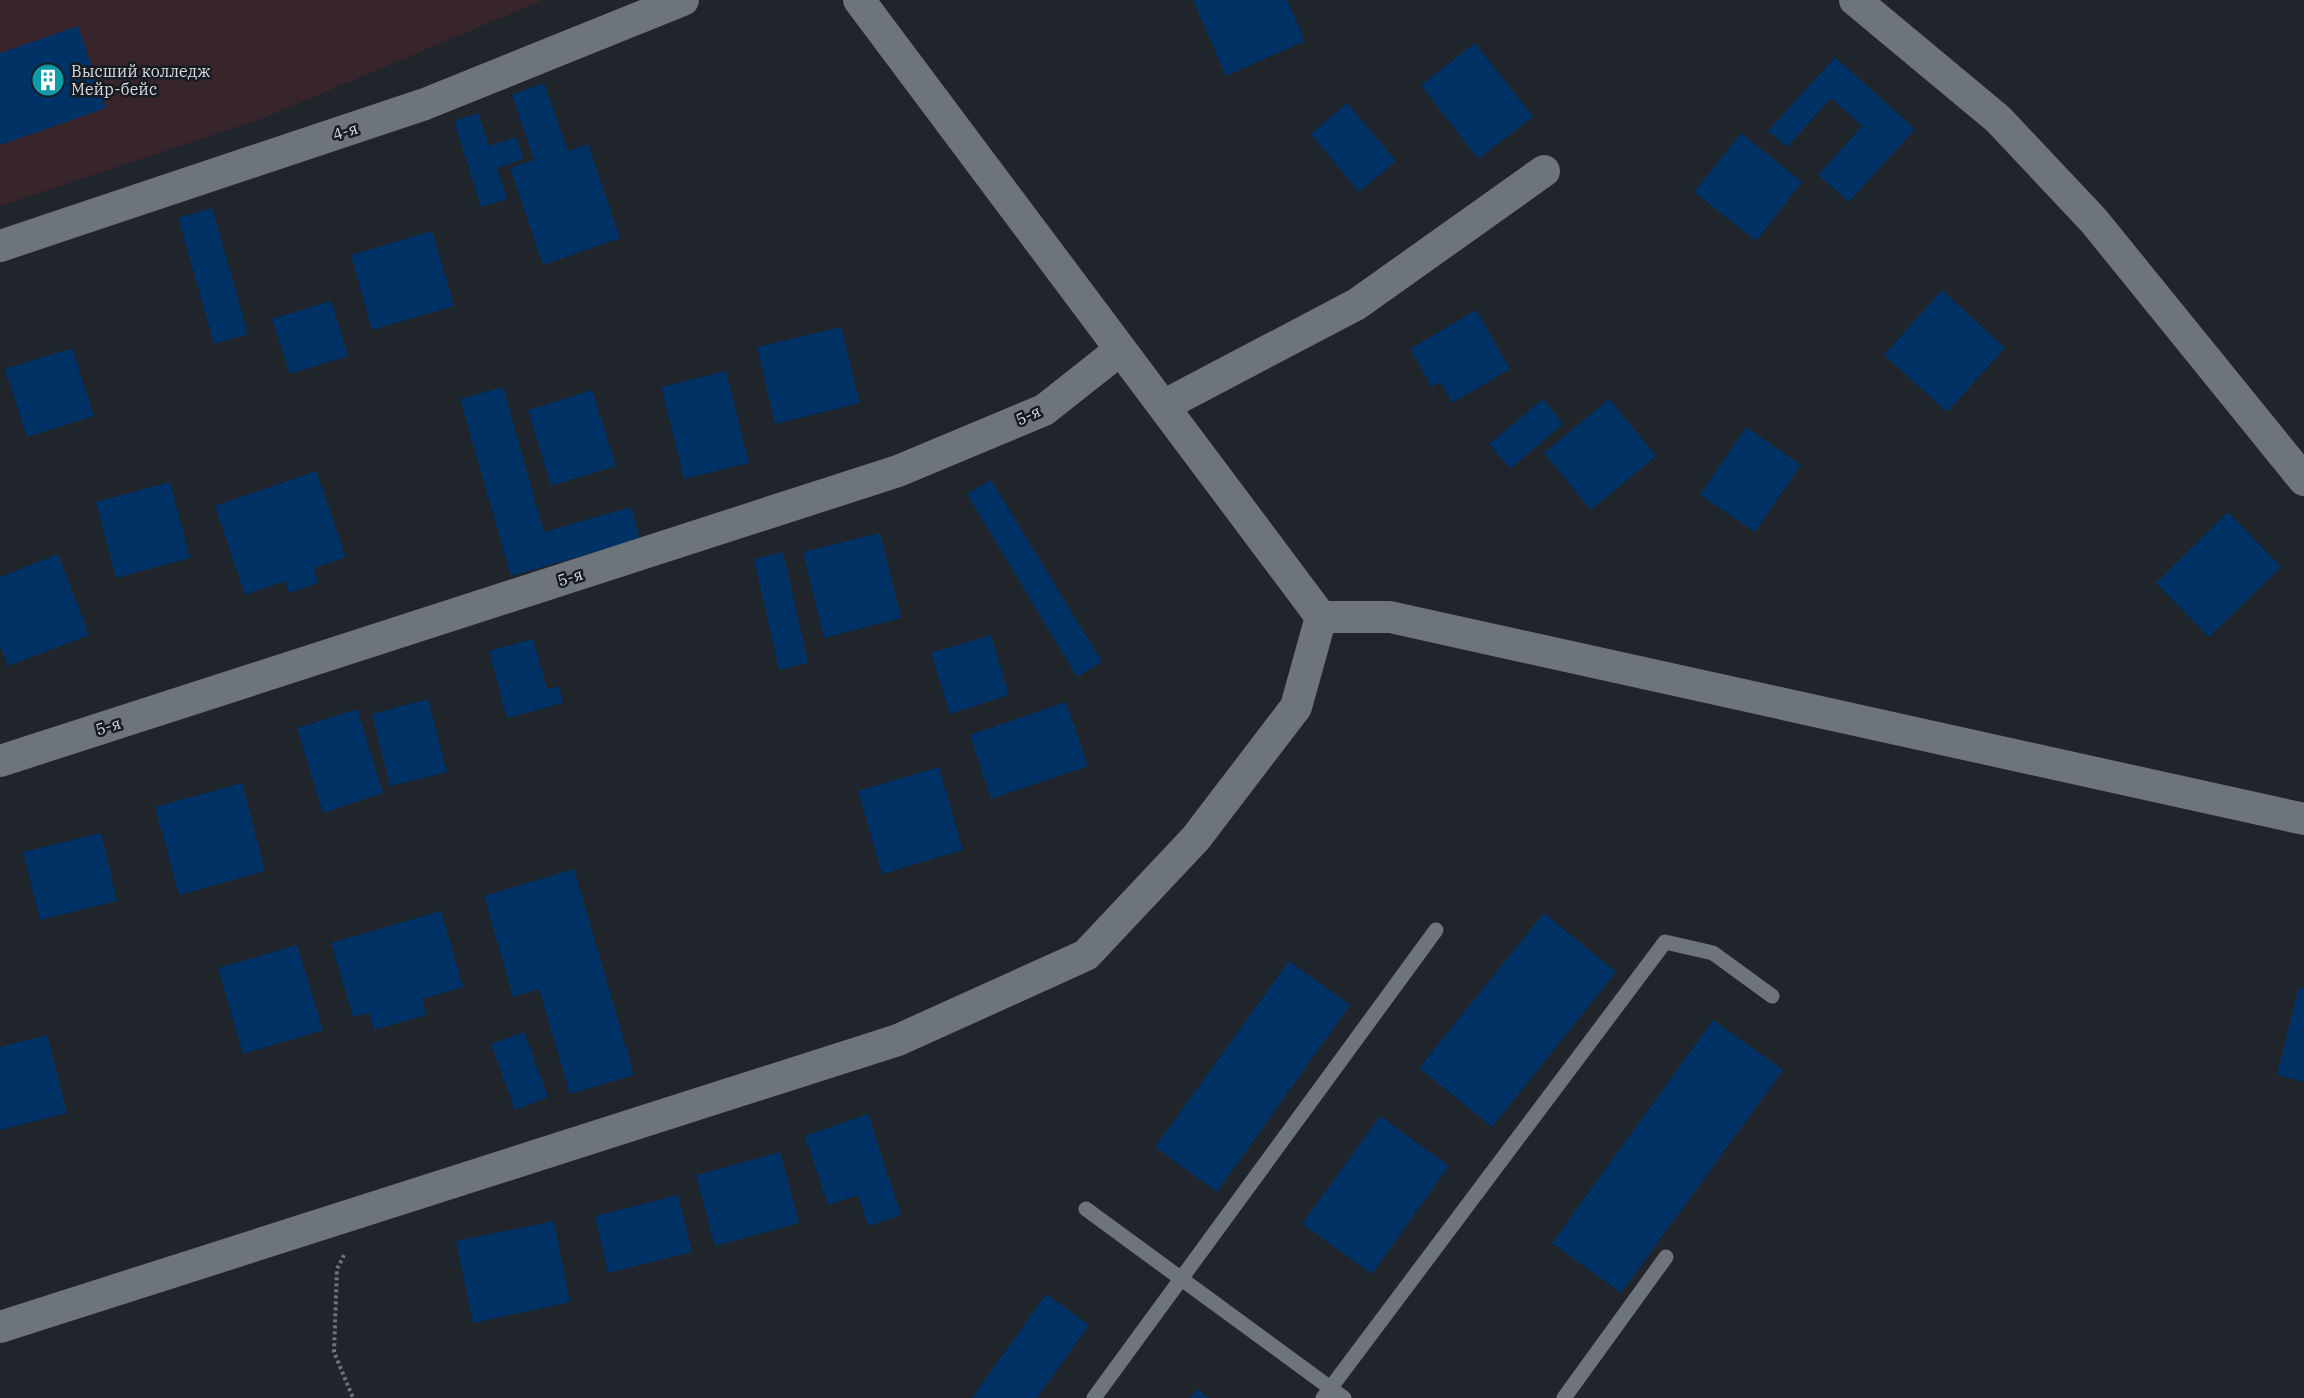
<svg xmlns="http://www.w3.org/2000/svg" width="2304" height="1398" viewBox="0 0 2304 1398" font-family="'IBM Plex Serif',serif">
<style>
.commercial{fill:#38252c}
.building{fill:#003266}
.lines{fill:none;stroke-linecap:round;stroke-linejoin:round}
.path{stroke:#6e7378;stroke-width:4;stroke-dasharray:3 3;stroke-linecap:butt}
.lane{stroke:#6e747c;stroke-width:15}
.street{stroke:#6e747c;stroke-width:32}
.labels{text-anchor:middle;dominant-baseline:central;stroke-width:5;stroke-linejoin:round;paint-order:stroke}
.poi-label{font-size:16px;fill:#d7dbdf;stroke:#161b22;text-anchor:start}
.street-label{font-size:16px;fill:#d7dbdf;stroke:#161b22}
</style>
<rect width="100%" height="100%" fill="#20252b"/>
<path class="commercial" d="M0 0H543L266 117 0 206Z"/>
<path class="building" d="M1193 0H1287L1305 41 1226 76Z
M78 26 106 108 0 145V53Z
M1475 43 1533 117 1478 159 1421 85Z
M1835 57 1915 129 1849 202 1818 175 1862 126 1831 98 1787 147 1768 131Z
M544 83 568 151 588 144 620 238 543 265 510 168 534 160 512 95Z
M1347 103 1396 161 1359 192 1311 134Z
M478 113 489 146 516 137 523 159 497 168 507 199 481 207 454 121Z
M1741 133 1802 182 1756 241 1694 192Z
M212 208 248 334 214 344 178 218Z
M432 231 454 306 372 330 351 255Z
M1942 290 2005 348 1947 412 1884 355Z
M331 301 348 356 290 374 272 319Z
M1476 310 1510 369 1452 403 1440 382 1432 387 1410 349Z
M841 327 860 403 775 424 757 347Z
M72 348 94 416 27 437 5 369Z
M726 371 749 463 684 479 661 387Z
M503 387 544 532 631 507 640 539 511 576 460 399Z
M592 390 616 466 551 486 528 410Z
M1543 399 1563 424 1510 469 1489 444Z
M1609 399 1656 456 1591 510 1544 453Z
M1746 427 1801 465 1755 532 1700 495Z
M316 471 346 557 314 568 318 583 289 593 285 581 245 595 215 506Z
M991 480 1102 662 1077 677 967 494Z
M170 482 190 558 116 578 96 502Z
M2228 512 2281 567 2209 637 2156 583Z
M880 533 901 618 824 638 803 552Z
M783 552 808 663 779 670 754 559Z
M58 554 89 635 8 666 0 646V577Z
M991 635 1009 695 950 714 931 653Z
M533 639 547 689 559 686 563 703 507 718 489 651Z
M428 699 447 772 390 786 372 714Z
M1066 702 1088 766 991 799 970 735Z
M357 709 383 793 323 813 297 728Z
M939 767 963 850 882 874 858 791Z
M242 783 265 871 179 895 155 807Z
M101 833 117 901 40 920 23 852Z
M574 869 634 1075 570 1094 539 989 513 997 484 896Z
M441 911 463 987 422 999 426 1015 374 1030 369 1013 353 1017 331 943Z
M1544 913 1616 972 1492 1127 1419 1068Z
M297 945 323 1030 243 1054 218 968Z
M1289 961 1350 1005 1217 1192 1155 1147Z
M2299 987 2304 988V1082L2277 1075Z
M1713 1020 1783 1070 1621 1293 1552 1243Z
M524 1032 548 1097 515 1110 491 1044Z
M47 1035 67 1113 0 1130V1047Z
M868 1114 901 1215 868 1226 858 1195 828 1205 805 1136Z
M1380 1116 1449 1166 1372 1274 1302 1224Z
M780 1152 799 1223 715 1246 696 1175Z
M678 1195 692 1252 608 1273 595 1216Z
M554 1221 570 1302 473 1323 456 1241Z
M1046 1294 1089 1325 1037 1398H972Z
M1197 1389 1209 1398H1190Z"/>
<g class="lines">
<path class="path" d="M344 1255 337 1269 334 1352 353 1398"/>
<path class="lane" d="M1086 1209 1344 1398
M1094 1398 1436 930
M1323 1398 1665 942 1713 953 1772 996
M1564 1398 1666 1257"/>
<path class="street" d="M859 0 1321 617
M1855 0 1998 119 2094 221 2304 480
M0 246 425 104 683 0
M1163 406 1357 304 1544 171
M1321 617H1390L2304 819
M0 761 898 471 1044 410 1120 350
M0 1327 898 1040 1086 955 1196 838 1296 707 1321 617"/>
</g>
<defs>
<g id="building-disc" transform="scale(1.725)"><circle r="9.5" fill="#0f9aa8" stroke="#161b22"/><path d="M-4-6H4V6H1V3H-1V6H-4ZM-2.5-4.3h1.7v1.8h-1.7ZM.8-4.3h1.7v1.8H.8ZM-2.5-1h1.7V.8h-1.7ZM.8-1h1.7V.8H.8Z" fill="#fff"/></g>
</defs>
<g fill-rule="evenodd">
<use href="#building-disc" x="48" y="80"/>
</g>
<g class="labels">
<g class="poi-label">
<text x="71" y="71">Высший колледж<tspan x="71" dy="18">Мейр-бейс</tspan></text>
</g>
<g class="street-label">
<text transform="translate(345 131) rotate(-18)">4-я</text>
<text transform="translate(1028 415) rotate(-24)">5-я</text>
<text transform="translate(570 577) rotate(-18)">5-я</text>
<text transform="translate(108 726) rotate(-18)">5-я</text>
</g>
</g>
</svg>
